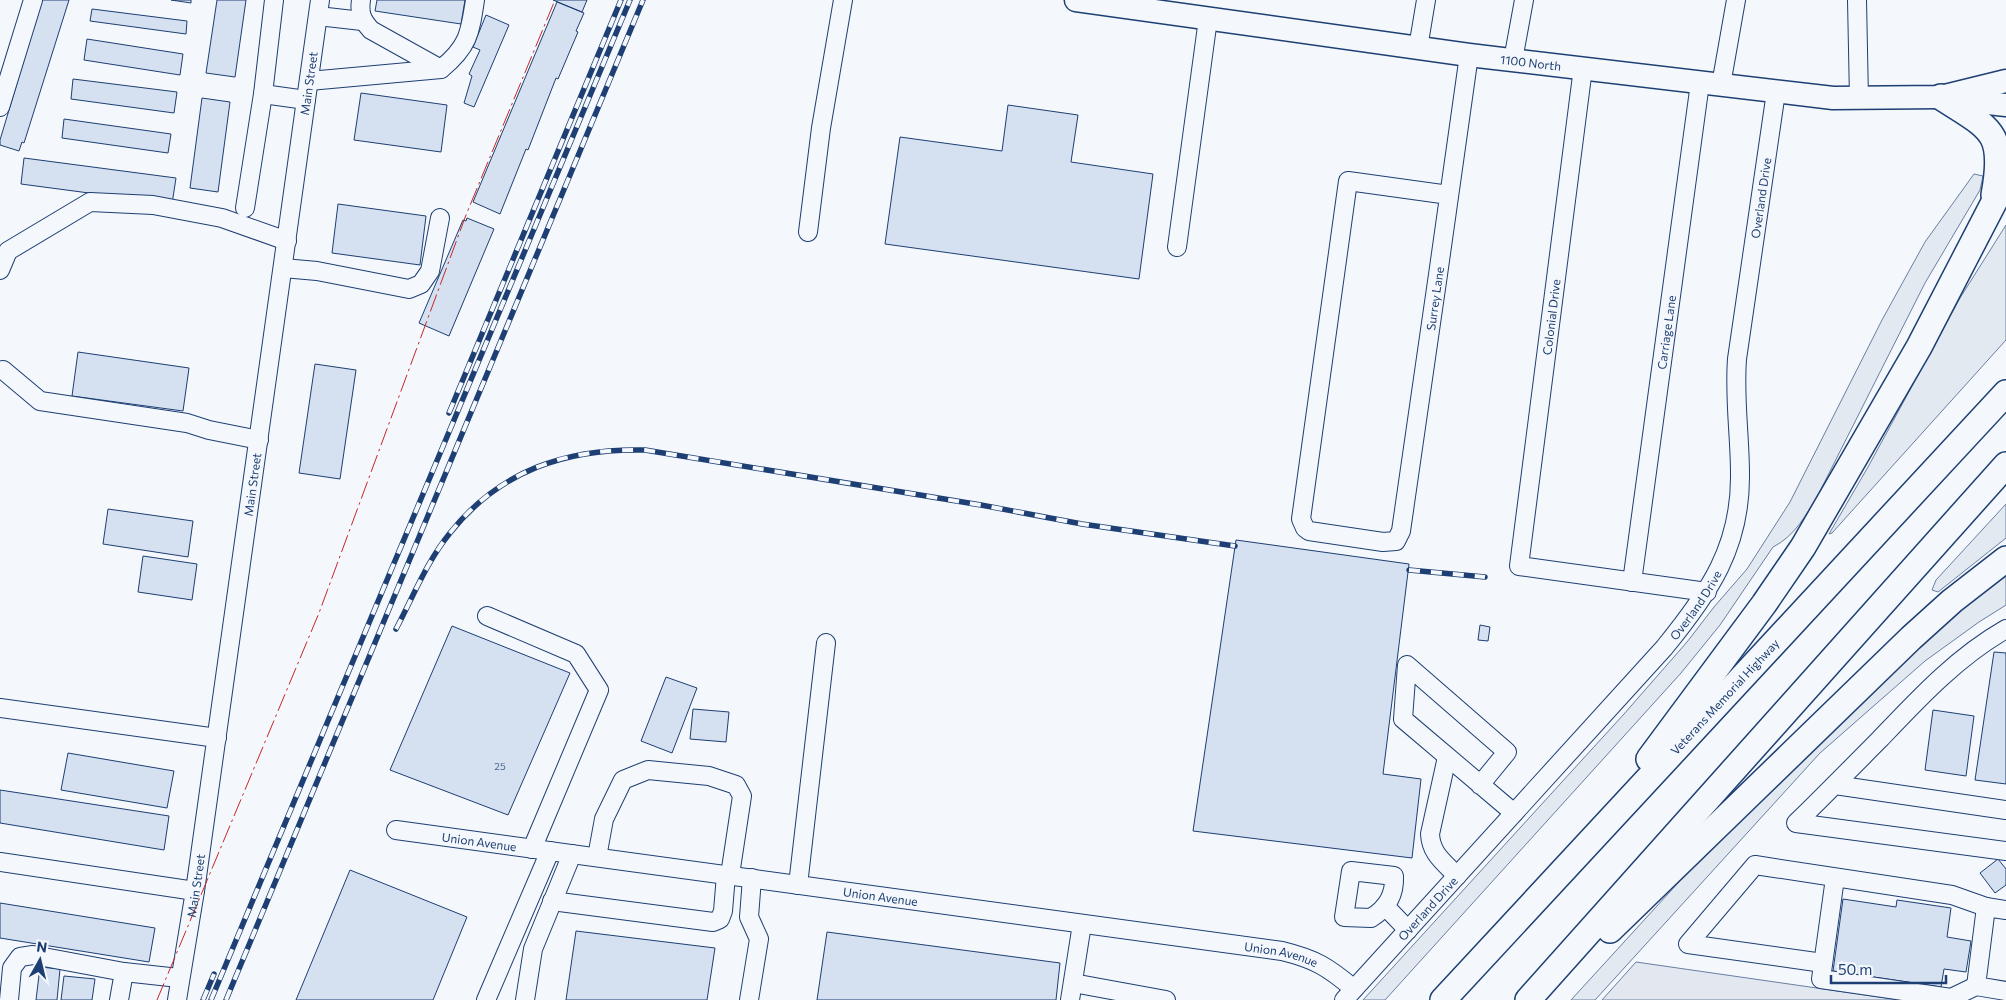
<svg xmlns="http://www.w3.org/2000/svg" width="2006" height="1000" viewBox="0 0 2006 1000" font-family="Commissioner,sans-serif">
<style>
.green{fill:#e3e9f0;stroke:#687fa3}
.parking{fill:#e3e8f0;stroke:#687fa3}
.building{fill:#d5e0f0;stroke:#1d3f73}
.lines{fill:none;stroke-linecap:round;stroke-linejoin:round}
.minor-casing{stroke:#1d3f73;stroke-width:20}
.major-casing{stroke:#1d3f73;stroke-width:25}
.highway-casing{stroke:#1d3f73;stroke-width:28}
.minor{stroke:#f4f7fb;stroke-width:18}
.major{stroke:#f4f7fb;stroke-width:22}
.highway{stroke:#f4f7fb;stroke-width:25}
.rail-casing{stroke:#1d3f73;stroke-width:5.5}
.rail{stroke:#f4f7fb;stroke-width:4;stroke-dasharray:11;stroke-linecap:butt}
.power{stroke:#c62828;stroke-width:1;stroke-dasharray:18 4 2.5 4;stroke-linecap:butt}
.labels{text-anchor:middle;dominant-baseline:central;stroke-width:4;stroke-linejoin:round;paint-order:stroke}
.number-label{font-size:10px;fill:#4b6792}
.street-label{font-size:12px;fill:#1d3f73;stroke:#f4f7fb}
</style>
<rect width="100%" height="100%" fill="#f4f7fb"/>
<path class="green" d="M1974 174 1983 176 1980 190 1925 283 1818 495C1806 515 1795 536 1773 547L1720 625 1681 673 1385 1000H1363L1624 714 1687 642 1714 607 1747 569 1790 502 1882 320 1925 242Z
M2006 225V340L1832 533 1829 534 1868 467 1960 298Z
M2006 504V538L1938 592 1932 590 1936 580Z
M2006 576V605L1979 622 1925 661 1820 753 1595 1000H1571L1678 883 1934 631 1969 601Z"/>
<path class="parking" d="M1636 962 1900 1000H1602Z"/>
<path class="building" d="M42 0H69L24 143 22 142 19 151 0 145V140Z
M171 0H191V3Z
M217 0H246L235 77 206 73Z
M377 0H465L461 24 375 11Z
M553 0H587L582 12Z
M557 2 584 13 576 31 578 32 558 79 556 78 528 150 526 149 500 214 473 202Z
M92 9 187 21 186 34 90 21Z
M486 15 509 25 474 107 464 103 472 76 469 74 480 50 473 47Z
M87 39 183 54 180 75 84 60Z
M73 79 177 92 174 113 71 99Z
M361 93 447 105 441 152 354 140Z
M202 98 230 102 218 192 190 188Z
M1008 105 1078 115 1071 162 1153 174 1139 279 885 244 900 137 1002 151Z
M64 119 171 134 168 153 62 138Z
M24 158 176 178 172 204 21 184Z
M338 204 426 216 420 265 332 253Z
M467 218 494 229 449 336 419 323 463 220 466 221Z
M78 352 189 368 183 411 72 396Z
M315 364 356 370 340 479 299 473Z
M108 509 193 521 188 557 103 544Z
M1236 540 1409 564 1383 774 1421 779 1412 858 1193 831Z
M143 556 197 564 192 600 138 592Z
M1480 625 1490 627 1488 641 1478 640Z
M452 626 570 673 508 815 390 770Z
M1994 652 2006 653V784L1975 780Z
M666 677 697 688 672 753 641 741Z
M693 709 729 712 726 742 690 739Z
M1933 710 1974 716 1966 776 1925 770Z
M68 753 174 771 167 808 61 790Z
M0 790 169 816 164 850 0 823Z
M1998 859 2006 869V885L1995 893 1980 873Z
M350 870 467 917 433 1000H296Z
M1843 899 1896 907 1897 900 1951 908 1947 937 1971 941 1966 972 1944 969 1941 987 1833 971Z
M0 903 155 928 149 962 0 938Z
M576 931 715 948 707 1000H566Z
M827 932 1060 963 1056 1000H817Z
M40 967 60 969 57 1000H36Z
M64 976 95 979 92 1000H61Z"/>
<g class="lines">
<g class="minor-casing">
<g id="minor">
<path d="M274 0 263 94 306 100"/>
<path d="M361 0C359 14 362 20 371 30L441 69"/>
<path d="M1857 0 1859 99"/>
<path d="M318 16 362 21"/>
<path d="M1418 48 1426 0"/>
<path d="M1513 60 1524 0"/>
<path d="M1583 68 1519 566 1707 592"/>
<path d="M309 81 441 69C468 47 470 34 475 0"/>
<path d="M1721 85 1736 0"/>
<path d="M0 107 33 0"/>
<path id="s1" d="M1449 195 1348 181 1301 519 1305 528 1309 531 1383 542 1396 541 1401 531C1424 372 1447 214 1469 55"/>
<path d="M245 208 263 94"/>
<path d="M808 232 821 128 843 0"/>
<path d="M1177 247 1208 19"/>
<path d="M283 268 317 271 409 289 421 284 430 271 440 218"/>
<path d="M0 270 8 251 90 202 153 205 222 218 287 241"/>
<path d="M3 370 40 401 187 423 209 430 259 440"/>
<path id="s2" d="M1632 582 1700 83"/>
<path d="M487 616 576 654 599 690 532 849"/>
<path d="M2006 629C1957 657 1919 698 1880 739 1852 767 1825 795 1796 823L2006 851"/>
<path d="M0 708 217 738"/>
<path d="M1447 757 1430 834C1431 854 1444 862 1457 876"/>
<path d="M1480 785 1507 752 1407 665 1403 719 1514 813"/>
<path d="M1835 785 2006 810"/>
<path id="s3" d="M396 830 1282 951C1315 959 1328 967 1354 989"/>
<path d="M597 857 604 819 623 780 648 770 709 776 736 785 742 796 730 875"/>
<path d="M0 862 195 891"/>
<path d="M1351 871 1394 876C1395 895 1387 908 1371 918L1344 917Z"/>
<path d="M1835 878 1821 979 1951 998 1976 986"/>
<path d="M798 885 826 643"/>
<path d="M552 901 713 922 720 919 723 911 726 875"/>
<path d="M1385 906 1408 930"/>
<path d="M2006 910 1986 907 1976 986 2006 991"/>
<path d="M1823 963 1688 944 1755 865 1952 895 1986 907"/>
<path d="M1073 983 1166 1000"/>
<path d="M9 1000 12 968 20 957 33 955 124 972 179 978"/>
<path d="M119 1000 124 972"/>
<path id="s4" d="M177 1000 195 891 320 0"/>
<path d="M486 1000 550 851"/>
<path d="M525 1000 533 949 572 854"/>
<path d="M749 1000 759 939 749 917 752 878"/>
<path d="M1070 1000 1082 924"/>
<path id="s5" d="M1344 1000 1664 648C1709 593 1741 547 1740 474 1740 436 1734 398 1737 359L1776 92"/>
</g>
</g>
<g class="major-casing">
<g id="major">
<path id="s6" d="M1076 0 1469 55 1833 98 1941 97 2006 81"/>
<path d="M1952 99 2006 105"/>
</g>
</g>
<g class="highway-casing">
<g id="highway">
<path d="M1941 97C1990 129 2006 130 1994 195"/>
<path d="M1649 759 1764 604 1803 547 1919 347 2006 179"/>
<path d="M1610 930 1911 638 1952 601 2006 559"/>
<path id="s7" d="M1443 1000 2006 393"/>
<path d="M1528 1000 2006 465"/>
</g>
</g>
<use href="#minor" class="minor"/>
<use href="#major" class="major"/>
<use href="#highway" class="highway"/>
<g class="rail-casing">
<path id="rail" d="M449 413 621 0
M1409 570 1485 577
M396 629C413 597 427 561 450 533 500 470 567 448 645 450L981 505 1082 524 1235 546
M203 1000 214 974
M211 1000 630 0
M226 1000 643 0"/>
</g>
<use href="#rail" class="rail"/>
<path class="power" d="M157 1000 319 613 466 215 555 0"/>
</g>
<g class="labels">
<g class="number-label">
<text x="500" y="766">25</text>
</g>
<g class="street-label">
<text stroke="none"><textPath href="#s6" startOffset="459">1100 North</textPath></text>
<text stroke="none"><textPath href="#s4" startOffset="926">Main Street</textPath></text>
<text stroke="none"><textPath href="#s5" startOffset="948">Overland Drive</textPath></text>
<text stroke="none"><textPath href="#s1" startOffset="792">Surrey Lane</textPath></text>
<text transform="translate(1551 317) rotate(-83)">Colonial Drive</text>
<text stroke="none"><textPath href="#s2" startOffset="252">Carriage Lane</textPath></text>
<text stroke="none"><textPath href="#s4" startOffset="521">Main Street</textPath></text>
<text stroke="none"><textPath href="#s5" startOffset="529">Overland Drive</textPath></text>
<text stroke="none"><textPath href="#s7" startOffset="414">Veterans Memorial Highway</textPath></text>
<text stroke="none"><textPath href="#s3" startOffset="84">Union Avenue</textPath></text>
<text stroke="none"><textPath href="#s4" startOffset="116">Main Street</textPath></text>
<text stroke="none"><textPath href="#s3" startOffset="489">Union Avenue</textPath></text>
<text stroke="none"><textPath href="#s5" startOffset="124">Overland Drive</textPath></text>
<text stroke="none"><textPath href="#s3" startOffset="894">Union Avenue</textPath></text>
</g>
</g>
<g transform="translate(40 960) rotate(8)" stroke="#f4f7fb" stroke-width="4" paint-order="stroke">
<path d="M0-4L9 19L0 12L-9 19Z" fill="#1d3f73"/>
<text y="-8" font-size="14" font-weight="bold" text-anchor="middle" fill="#1d3f73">N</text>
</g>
<path d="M1831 975v8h115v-8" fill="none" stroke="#1d3f73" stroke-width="2.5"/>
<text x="1838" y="975" font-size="15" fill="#1d3f73" stroke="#f4f7fb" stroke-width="4" paint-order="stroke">50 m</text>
</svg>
